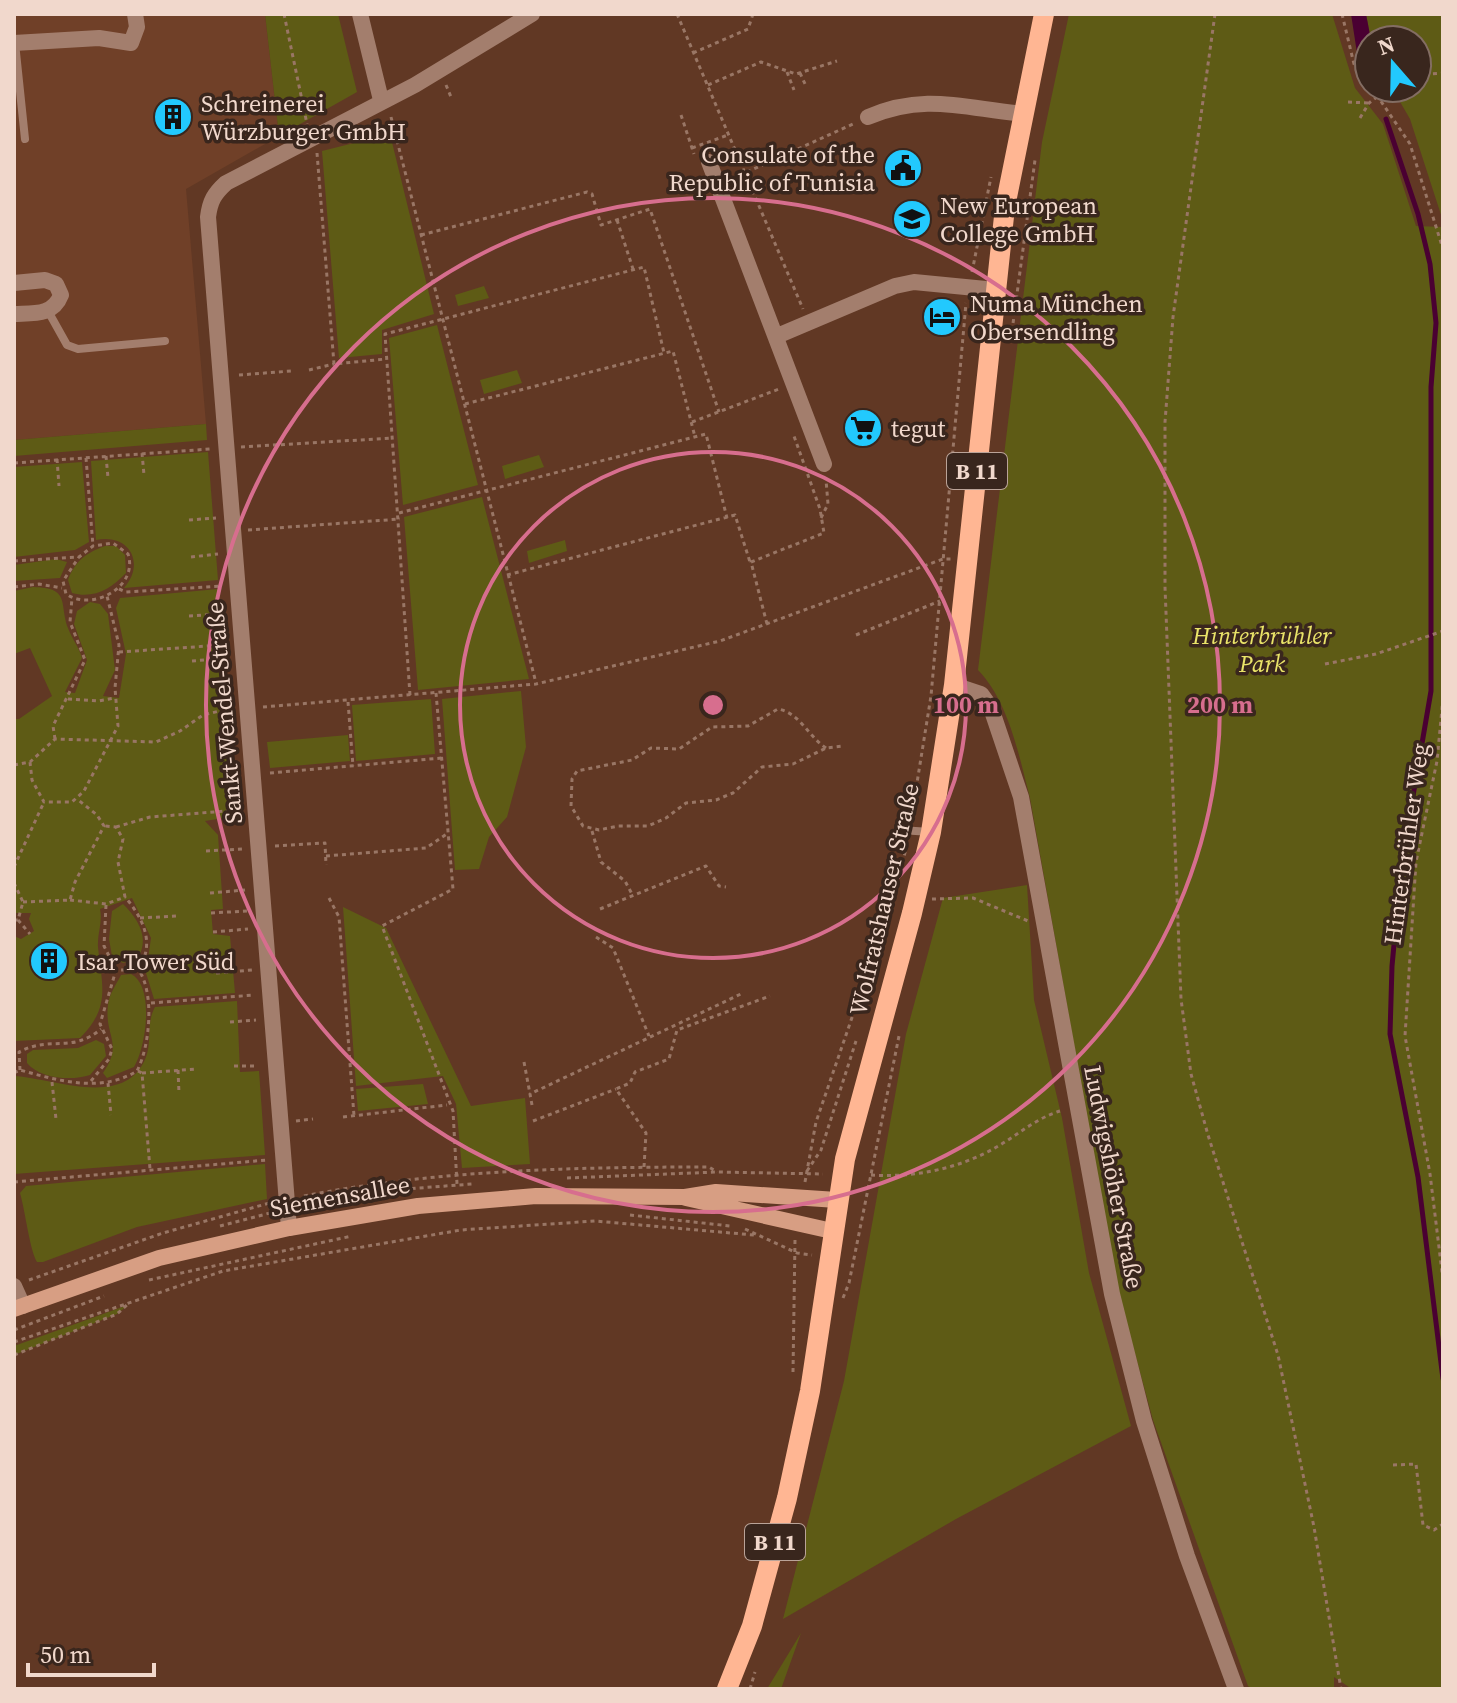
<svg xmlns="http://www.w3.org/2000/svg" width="1457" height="1703" viewBox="0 0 1457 1703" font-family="'Source Serif 4',serif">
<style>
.built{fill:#704028}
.green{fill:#5e5b15}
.water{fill:#4a0032}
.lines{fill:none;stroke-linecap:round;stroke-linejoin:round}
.stream{stroke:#4a0032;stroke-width:5}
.path{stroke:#997665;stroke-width:3;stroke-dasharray:4 4;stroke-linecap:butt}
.service{stroke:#a37e6d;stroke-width:8}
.minor{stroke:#a37e6d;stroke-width:16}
.secondary{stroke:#d79e83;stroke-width:16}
.primary{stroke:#ffb693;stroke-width:20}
.ring{fill:none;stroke:#d76e8e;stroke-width:4}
.labels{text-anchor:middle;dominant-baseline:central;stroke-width:7;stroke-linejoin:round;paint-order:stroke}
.shield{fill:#39261d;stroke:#baa398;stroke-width:2}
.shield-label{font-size:22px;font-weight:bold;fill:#f1d8cc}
.poi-label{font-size:24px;fill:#f1d8cc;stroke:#39261d;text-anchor:start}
.park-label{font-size:24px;font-style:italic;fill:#eae469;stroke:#39261d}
.street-label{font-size:24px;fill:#f1d8cc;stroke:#39261d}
.centre{fill:#d76e8e;stroke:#39261d;stroke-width:4}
.ring-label{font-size:24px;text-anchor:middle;font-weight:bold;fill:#d76e8e;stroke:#39261d;stroke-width:7;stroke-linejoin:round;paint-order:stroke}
</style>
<rect width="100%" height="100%" fill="#613824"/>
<path class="built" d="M14 14H265L279 136 186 189 206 424 14 440Z"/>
<path class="green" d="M265 14H338L357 92 279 136Z
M1069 14H1332L1355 88 1383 124 1416 226 1443 227V1689H1352L1334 1677V1689H1252L1248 1686 1153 1420 1118 1291 1030 798C1019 756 1009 702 978 670L1042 142Z
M1366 14H1443V221L1410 119 1392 88H1417V40H1371Z
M390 134 434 314 382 330V354L339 358 322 151Z
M484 286 489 298 458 306 455 295Z
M437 325 478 485 403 505 389 338Z
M517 370 522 383 484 394 480 380Z
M206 424 207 440 14 456V440Z
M208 452 218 580 124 588C146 563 129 533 96 540L91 461Z
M539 455 544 467 505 479 502 466Z
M82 462 89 542 75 550 14 557V467Z
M482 497 529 679 418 690 404 517Z
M565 540 567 551 529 563 527 551Z
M105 546H116L125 555 126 573C111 589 94 599 72 593L68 580C75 561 86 553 105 546Z
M56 559 67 562 60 578 14 581V565Z
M33 587C71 588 59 603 68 628 72 639 79 647 82 658L65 692 75 693 87 660 74 624 77 611 90 602 100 604 108 614 115 670 103 696 119 698 126 654 116 608 120 598 218 589 236 816 205 821 218 835 223 909 211 910 213 934 230 936 235 993 154 999 146 973 151 938 132 898 100 909C103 922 97 934 98 947 102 986 111 1007 80 1038L14 1041V936L21 939 34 931 29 919 31 913H14V719H19L52 696 30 648 14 654V591Z
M521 691 526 747 507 817 489 837 479 869 455 870 442 699Z
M431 699 435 754 356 761 352 705Z
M348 735 350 761 270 768 267 742Z
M1027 885 1034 1000 1062 1118 1089 1273 1131 1426 956 1519 783 1619 844 1381 906 1034 943 898Z
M123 904C138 919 150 937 138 958L123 963 112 956 109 939 112 911Z
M343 907 386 928 471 1106 525 1098 530 1164 462 1168 456 1104 443 1076 356 1086Z
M131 974C155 986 146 1048 134 1067L107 1078 103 1073C124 1043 104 1036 108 1005 109 994 116 985 121 975Z
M237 1001 240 1072 259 1071 265 1155 14 1174V1076C53 1078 126 1110 146 1057 152 1041 146 1023 155 1007Z
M96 1040 104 1044 106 1056 90 1075C72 1081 40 1079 27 1063V1054L33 1050 78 1048Z
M423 1084 428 1104 358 1111 356 1089Z
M265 1164 267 1199 137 1227 43 1262H37C30 1251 25 1210 20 1193L26 1186Z
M128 1305 117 1314 14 1355V1346Z
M801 1633 781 1689H767Z"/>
<path class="water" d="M1351 14H1366L1371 40 1367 66 1357 53Z"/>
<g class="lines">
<path class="stream" d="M1386 119 1418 214 1430 264 1436 323 1431 387V691L1402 860 1392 966 1390 1034 1418 1177 1443 1379"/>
<path class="path" d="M284 14 307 124
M677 14 803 309
M1215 14 1173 317 1165 422V587L1181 999 1191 1074 1208 1135 1278 1355 1314 1527 1341 1689
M1342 14 1354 64 1369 84
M693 53 748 29 753 14
M787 72 794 90
M800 73 806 86
M1417 75 1443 73
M446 85 451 97
M708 85 761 62 796 74 837 61
M1372 88 1410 144 1443 249
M1381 97 1389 88
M1348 102 1369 103
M681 115 694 154
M391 117 536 683
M1360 118 1369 103 1378 96
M692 148 728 135
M317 153 334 364 386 359
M747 172 853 124
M617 220 633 269
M421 235 587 192 592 194 601 225 650 209 719 412
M972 272 991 177
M1012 331 1035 160
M309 370 334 364
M239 375 291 371
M465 404 673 351 695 437
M692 422 779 389
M241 447 393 438
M142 453 144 475
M106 456 108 478
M86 458 93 546
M57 459 59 486
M14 463 210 449
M399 513 706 434 727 518
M821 518 828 504 826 480
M189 520 216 518
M248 530 400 519
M191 557 218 554
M14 561 79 557 93 546 113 543 128 554C139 587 92 612 66 594L63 581 79 557
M507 575 735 515 750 562
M14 587 39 584 62 588
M119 589 126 592 221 586
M189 616 223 614
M767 624 751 562 824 533 820 509 794 436
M856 635 940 601
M119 652 223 645
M192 661 227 658
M1325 664 1376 654 1443 631
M436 693 453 889 382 926 453 1111 457 1184
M410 695 385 334 644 267 664 353
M1443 698 1437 761 1416 862 1405 1036 1430 1174 1443 1280
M68 699 98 701 115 698
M348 702 353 766
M263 707 536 684 720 641 943 559H951
M55 739 53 726 85 660 70 622 72 598
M826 748C808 736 800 713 778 709L748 726 712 727 679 749 651 748 632 760 577 771 572 779 571 806 583 826 599 830 618 826H648L666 818 686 803 716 800 733 793 762 767 793 764 826 748 843 746
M30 762 32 780 44 802H72L84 791 118 726 115 688 119 645 107 596
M14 765 30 762 55 739 156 742 180 731 203 715 232 708
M270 773 442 758
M911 820 931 696 966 303
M116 827 150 817 239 810
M592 831 601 862 625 881 633 896
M275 846 325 843 326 865
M206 851 242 849
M326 856 426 848 448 833
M14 867 44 802
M901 871 907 843
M14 883 23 902 18 920H14
M210 893 245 890
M329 898 339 917 354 1116
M932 899 973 898 1028 921
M70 900 106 904 125 897 118 862 123 839 116 827 105 826
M23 902 70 900 75 882 104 826 97 815 77 799
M106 905 104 946 116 970
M600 909 706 866 719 886 726 887
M211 913 247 911
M140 918 178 916
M18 920 30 934
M213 932 248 929
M596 937 613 948 649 1036
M216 973 252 970
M151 1003 254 995
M230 1022 256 1020
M524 1062 530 1094
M234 1066H258
M20 1070 19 1052C51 1035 71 1054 101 1029
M178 1070 179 1093
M138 1071 142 1073 150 1169
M14 1073 20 1070C59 1081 101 1093 137 1071 150 1046 155 992 138 969 156 944 143 918 125 897
M142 1073 197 1069
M91 1081 109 1059 112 1049 100 1024 116 970H136
M52 1082 56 1119
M108 1083 111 1115
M532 1105 530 1094 743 993
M343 1117 447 1105
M296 1121 313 1119
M533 1121 616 1089
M644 1167 646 1133 616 1089 630 1083 635 1072 669 1059 677 1030 770 996
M807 1171 821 1150 856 1041
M871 1175C916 1178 962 1168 1000 1145 1020 1133 1037 1118 1060 1111
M567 1178 717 1172 823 1174
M14 1182 267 1160
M805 1182 816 1122 877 945 886 932
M304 1196C436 1170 574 1167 709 1167L717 1172
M301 1206 406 1189 472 1184
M630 1215 730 1226
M220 1226 270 1213
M745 1229 797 1253 812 1255
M29 1280 163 1233 273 1202
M149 1280 352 1236
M843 1298 849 1283 899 1036
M14 1330 104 1296
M14 1342 223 1271 461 1230 595 1221 754 1235
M14 1355 117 1314 129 1303
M793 1372 795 1240
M1393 1465 1416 1464 1423 1525 1434 1530 1443 1524
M750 1689 755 1672"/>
<path class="service" d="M15 43 25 139
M48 311 67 345 78 349 165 341
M900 830 931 832"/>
<path class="minor" d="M360 14 381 100
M14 43 99 38 131 43 137 27 135 14
M868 117C926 92 966 109 1025 114
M709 162 824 464
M14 283 45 280 56 284 61 295C53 316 33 313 14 314
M777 336 895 286 914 282 996 290
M954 685 981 694 991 708 1021 797 1112 1294 1144 1421 1187 1556 1236 1689
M289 1228 208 217C210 201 214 194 226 183L415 85 532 14
M14 1286 23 1306"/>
<path class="secondary" d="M686 1198 832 1231
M14 1309 159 1258 289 1228 418 1206 536 1196 685 1197 716 1192 837 1200"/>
<path class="primary" d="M727 1689 752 1626 787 1498 810 1391 845 1159 912 913 931 832 954 685 1005 207 1044 14"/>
</g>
<g class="ring">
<circle cx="713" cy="705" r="253"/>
<circle cx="713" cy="705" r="507"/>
</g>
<defs>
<g id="building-disc" transform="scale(2)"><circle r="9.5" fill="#22c9fe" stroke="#39261d"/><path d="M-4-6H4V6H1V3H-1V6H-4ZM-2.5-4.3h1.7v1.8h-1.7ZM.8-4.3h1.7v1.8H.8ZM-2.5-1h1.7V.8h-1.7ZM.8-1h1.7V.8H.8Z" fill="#111"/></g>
<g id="civic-disc" transform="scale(2)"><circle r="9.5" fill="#22c9fe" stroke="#39261d"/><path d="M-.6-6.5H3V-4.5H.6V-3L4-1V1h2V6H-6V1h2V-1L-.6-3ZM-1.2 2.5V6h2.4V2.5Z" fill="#111"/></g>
<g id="university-disc" transform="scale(2)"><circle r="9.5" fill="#22c9fe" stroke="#39261d"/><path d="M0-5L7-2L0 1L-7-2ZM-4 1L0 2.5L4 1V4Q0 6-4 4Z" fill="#111"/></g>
<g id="hotel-disc" transform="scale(2)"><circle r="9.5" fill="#22c9fe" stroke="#39261d"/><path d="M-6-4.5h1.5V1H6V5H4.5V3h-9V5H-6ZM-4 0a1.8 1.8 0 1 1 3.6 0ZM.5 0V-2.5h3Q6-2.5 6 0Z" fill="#111"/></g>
<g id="supermarket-disc" transform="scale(2)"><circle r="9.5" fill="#22c9fe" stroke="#39261d"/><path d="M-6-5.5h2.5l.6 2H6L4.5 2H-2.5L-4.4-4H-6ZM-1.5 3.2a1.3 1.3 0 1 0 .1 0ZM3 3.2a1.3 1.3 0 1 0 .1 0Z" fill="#111"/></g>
</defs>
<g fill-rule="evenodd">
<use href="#building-disc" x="173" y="117"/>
<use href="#civic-disc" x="903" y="168"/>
<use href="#university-disc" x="912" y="219"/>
<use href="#hotel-disc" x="942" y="317"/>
<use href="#supermarket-disc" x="863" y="428"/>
<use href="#building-disc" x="49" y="961"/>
</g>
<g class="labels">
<g class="shield">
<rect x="947" y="453" width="60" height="36" rx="6"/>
<rect x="745" y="1524" width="60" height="36" rx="6"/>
</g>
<g class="shield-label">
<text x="977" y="471">B 11</text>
<text x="775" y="1542">B 11</text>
</g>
<g class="poi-label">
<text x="201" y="103">Schreinerei<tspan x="201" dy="28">Würzburger GmbH</tspan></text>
<text x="875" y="154" text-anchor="end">Consulate of the<tspan x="875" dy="28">Republic of Tunisia</tspan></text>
<text x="940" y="205">New European<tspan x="940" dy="28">College GmbH</tspan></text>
<text x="970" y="303">Numa München<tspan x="970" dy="28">Obersendling</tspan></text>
<text x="891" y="428">tegut</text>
<text x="77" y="961">Isar Tower Süd</text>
</g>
<g class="park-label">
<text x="1262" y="635">Hinterbrühler<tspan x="1262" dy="28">Park</tspan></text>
</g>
<g class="street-label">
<text transform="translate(224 713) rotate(-95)">Sankt-Wendel-Straße</text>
<text transform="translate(1406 844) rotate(-82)">Hinterbrühler Weg</text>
<text transform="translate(884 899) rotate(-77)">Wolfratshauser Straße</text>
<text transform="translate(1114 1177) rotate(79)">Ludwigshöher Straße</text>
<text transform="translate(340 1196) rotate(-10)">Siemensallee</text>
</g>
</g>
<circle cx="713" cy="705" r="12" class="centre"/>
<g class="ring-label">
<text x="966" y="713">100 m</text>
<text x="1220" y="713">200 m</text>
</g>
<rect width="1457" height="1703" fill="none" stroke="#f1d8cc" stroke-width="32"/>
<g transform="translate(1393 64) rotate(340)"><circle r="38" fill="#39261d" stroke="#836d63" stroke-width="2"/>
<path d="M0-6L14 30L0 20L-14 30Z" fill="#22c9fe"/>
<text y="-12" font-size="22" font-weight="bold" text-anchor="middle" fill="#f1d8cc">N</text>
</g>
<path d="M28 1663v12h126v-12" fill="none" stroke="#f1d8cc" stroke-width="4"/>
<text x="40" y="1663" font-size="24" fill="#f1d8cc" stroke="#39261d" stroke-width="6" paint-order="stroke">50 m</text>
</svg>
